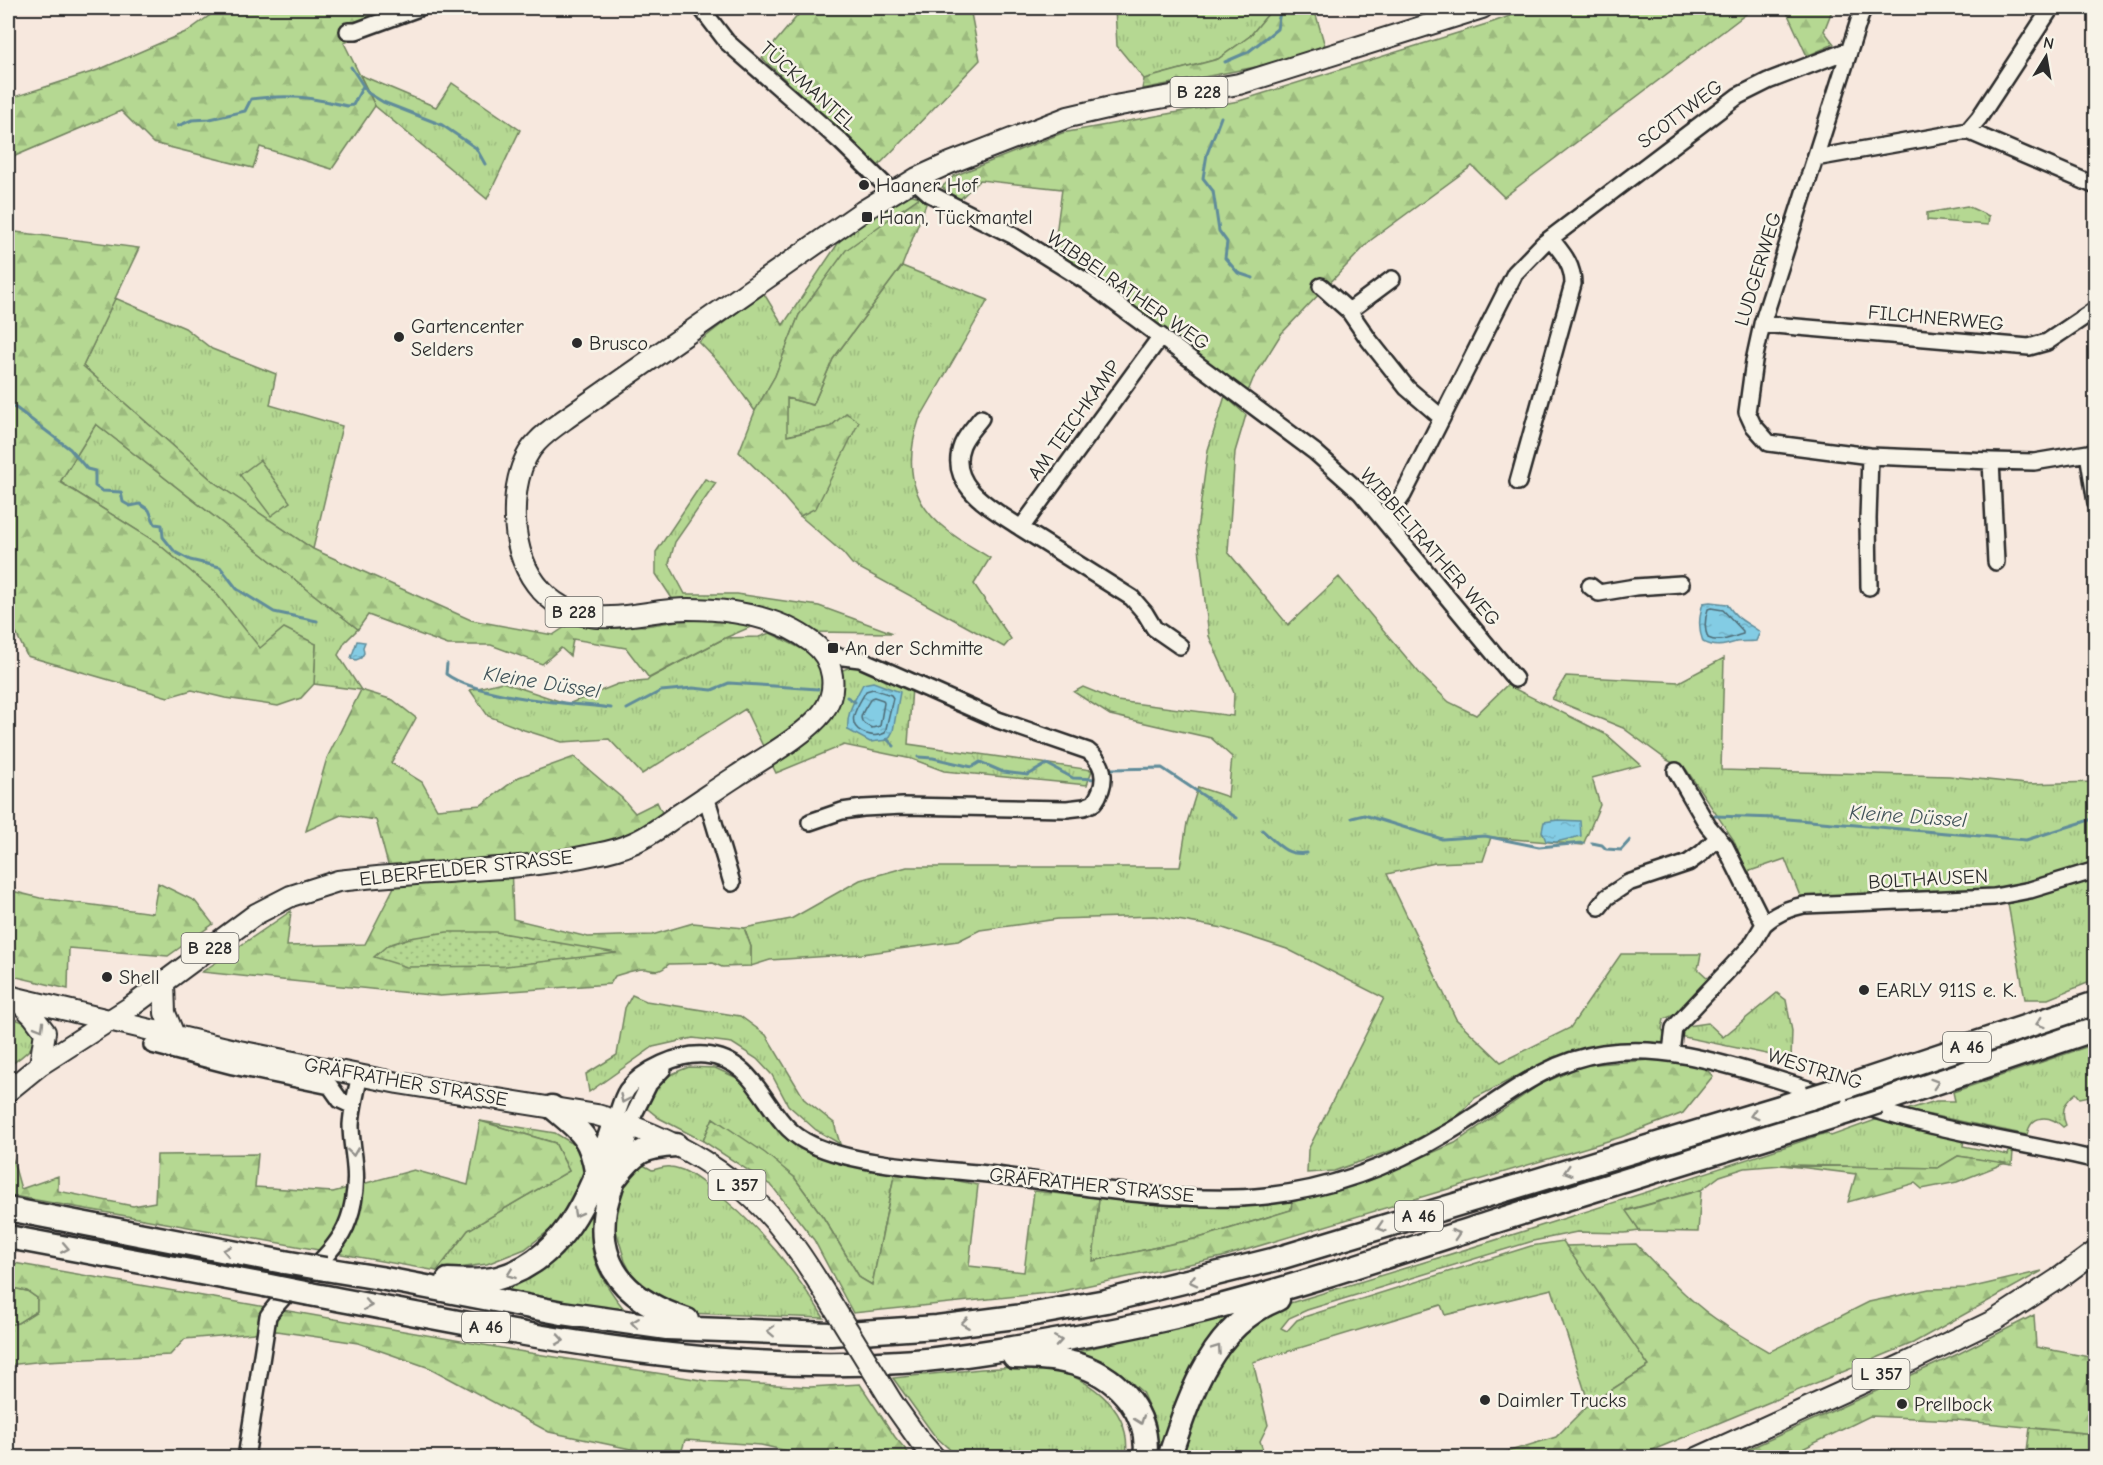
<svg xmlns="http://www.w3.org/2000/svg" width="2103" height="1465" viewBox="0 0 2103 1465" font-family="'Comic Neue',sans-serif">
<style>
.grass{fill:url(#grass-tufts);stroke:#70825e;stroke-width:1.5}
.forest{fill:url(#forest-firs);stroke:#70825e;stroke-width:1.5}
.garden{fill:url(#garden-dots);stroke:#70825e;stroke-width:1.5}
.pitch{fill:#b5d892;stroke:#70825e;stroke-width:1.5}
.water{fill:url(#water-ripples);stroke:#608c9a;stroke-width:1.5}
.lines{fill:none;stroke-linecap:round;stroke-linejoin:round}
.shore{stroke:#4e6b75;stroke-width:1.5}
.stream{stroke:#608c9a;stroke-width:3}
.minor-casing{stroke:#2b2b2b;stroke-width:20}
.major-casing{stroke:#2b2b2b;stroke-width:24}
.highway-casing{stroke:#2b2b2b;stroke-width:27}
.minor{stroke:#f7f3e8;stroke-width:15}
.major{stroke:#f7f3e8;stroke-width:20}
.highway{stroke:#f7f3e8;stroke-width:22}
.major-bridge-casing{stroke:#2b2b2b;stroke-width:24;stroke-linecap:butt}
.highway-bridge-casing{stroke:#2b2b2b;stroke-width:27;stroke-linecap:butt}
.major-bridge{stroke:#f7f3e8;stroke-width:20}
.highway-bridge{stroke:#f7f3e8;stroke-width:22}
.oneway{stroke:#918f8a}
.poi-dot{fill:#2b2b2b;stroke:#f7f3e8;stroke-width:2}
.labels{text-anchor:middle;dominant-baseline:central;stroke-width:5;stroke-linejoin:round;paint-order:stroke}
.shield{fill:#f7f3e8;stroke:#686764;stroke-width:1.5}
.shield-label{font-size:18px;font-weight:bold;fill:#2b2b2b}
.street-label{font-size:20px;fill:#2b2b2b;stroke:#f7f3e8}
.poi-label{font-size:20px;fill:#2b2b2b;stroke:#f7f3e8;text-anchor:start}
.water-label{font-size:21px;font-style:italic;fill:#415359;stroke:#f7f3e8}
</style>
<defs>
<pattern id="grass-tufts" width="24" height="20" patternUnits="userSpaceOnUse" patternTransform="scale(1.5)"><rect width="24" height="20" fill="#b5d892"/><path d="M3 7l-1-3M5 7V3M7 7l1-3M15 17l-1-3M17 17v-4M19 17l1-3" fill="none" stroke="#9cba7e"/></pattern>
<pattern id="forest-firs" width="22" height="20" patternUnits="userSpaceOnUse" patternTransform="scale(1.5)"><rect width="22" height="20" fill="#b5d892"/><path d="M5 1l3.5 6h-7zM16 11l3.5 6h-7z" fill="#9cba7e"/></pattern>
<pattern id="garden-dots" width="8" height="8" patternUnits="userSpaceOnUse" patternTransform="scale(1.5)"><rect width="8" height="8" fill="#b5d892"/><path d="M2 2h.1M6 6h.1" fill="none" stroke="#9cba7e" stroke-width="1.8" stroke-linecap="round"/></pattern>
<pattern id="water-ripples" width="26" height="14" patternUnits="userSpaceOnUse" patternTransform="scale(1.5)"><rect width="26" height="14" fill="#83cce4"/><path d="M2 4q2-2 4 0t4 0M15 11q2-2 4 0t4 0" fill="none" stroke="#71afc4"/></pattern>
</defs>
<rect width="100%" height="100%" fill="#f7e8de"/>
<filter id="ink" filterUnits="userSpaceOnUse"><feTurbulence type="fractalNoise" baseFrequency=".0167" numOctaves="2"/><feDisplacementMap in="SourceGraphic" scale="12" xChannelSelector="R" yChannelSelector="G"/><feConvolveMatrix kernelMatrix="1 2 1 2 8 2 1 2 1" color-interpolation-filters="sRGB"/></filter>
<g filter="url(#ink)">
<path class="grass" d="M1115 8H1273L1250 36 1218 59 1144 79 1117 46Z
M360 75 436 107 452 83 520 130 487 199 375 106Z
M909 194 920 197 898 212 799 315 775 376 755 411 724 368 699 342 763 292 783 325 843 236Z
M1967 206 1989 216 1988 225 1927 220V213Z
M902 266 988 300 919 420C905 462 909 502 947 530 960 541 976 549 990 558L974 584 1011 639 1004 647 852 564 843 553 800 516 816 507 846 414 830 427 786 436 787 398 813 405 833 359Z
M115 298 185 328 212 349 276 374 270 405 342 426 313 549 215 483 83 366Z
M1225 396 1246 415 1235 452 1228 552 1288 625 1339 577 1421 675 1449 702 1476 715 1507 685 1607 735 1641 765 1592 778 1600 805 1583 845 1491 837 1483 861 1435 863 1387 874 1456 1019 1501 1062 1570 1028 1621 954H1701L1698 969 1710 980 1674 1015 1664 1019 1662 1029 1666 1037 1664 1044 1647 1042 1610 1044 1554 1057 1475 1098 1456 1118 1404 1146 1334 1171 1307 1173 1308 1150 1384 998 1287 949 1223 928 1154 916 1058 919 980 930 958 941 862 954 770 960 751 966V947L744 928 791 919 860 880 907 867H1180L1187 823 1198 787 1228 797 1232 757 1211 738 1110 715 1074 692 1083 687 1117 701 1233 716 1234 693 1209 636 1197 530 1208 450Z
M96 424 358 629 345 642 338 655 361 690 314 684 316 644 260 649 215 592 156 542 60 482Z
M705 479 716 483 675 542 669 564 685 594H737L819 606 893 633 812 632 754 604 673 600 656 574V552Z
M770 633 808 652 823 670V678L873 658 913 673 908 744 1092 770 1087 785 944 771 912 759 844 745 776 773 745 709 642 774 609 739 562 742 524 730 488 716 470 690 502 682 568 704 618 684 647 681 650 678 725 638 759 637Z
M1724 658 1721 770 1949 776 2026 784 2095 782V864L1987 893 1802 901 1785 859 1747 872 1733 839 1686 769 1667 760 1623 728 1552 699 1566 676 1679 682Z
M2095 877V980L2048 999H2025L2008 904Z
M1777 993 1786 1000 1792 1031 1791 1059 1679 1036 1681 1027 1708 1023 1723 1037Z
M632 995 646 1001 740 1016 766 1035 805 1100 834 1123 840 1144 816 1130 788 1105 772 1075 757 1059 732 1043 693 1038 653 1047 589 1092 586 1074 617 1055 625 1008Z
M8 1018C19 1020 25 1021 32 1031 43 1046 17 1059 8 1067Z
M2095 1044V1095L2080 1098 2076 1093C2065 1101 2060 1112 2066 1125L2063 1127C2049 1114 2031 1114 2027 1135L1906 1110 1936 1101H1955L1953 1092Z
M689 1067 715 1068 735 1077 751 1090 785 1135 807 1151 827 1158 895 1171 872 1285 860 1278 823 1217 794 1177 713 1118 703 1141 659 1118 643 1105C656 1082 664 1076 689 1067Z
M1881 1118 1964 1139 1963 1146 2008 1155 2010 1148 2013 1151 2012 1165 1958 1156 1938 1168 1782 1165 1745 1168 1720 1176 1701 1190 1627 1210 1640 1231 1625 1233 1577 1232 1533 1241 1307 1310 1289 1318 1281 1328 1287 1331 1297 1320 1307 1316 1531 1246 1563 1241 1649 1366 1589 1404 1552 1289 1445 1315 1441 1305 1253 1362 1268 1425 1260 1441 1264 1453 1274 1457 1179 1458 1199 1396 1234 1334 1275 1310 1290 1303C1470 1249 1648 1193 1826 1133L1831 1136Z
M480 1121 555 1133 575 1145 584 1148 589 1162 584 1178 575 1190 556 1225 525 1249 487 1264 437 1271 468 1230 569 1171 555 1143Z
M636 1161 652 1170C658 1169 665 1166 670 1167 684 1168 695 1177 706 1185 755 1220 793 1268 824 1318L684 1313 650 1295 634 1278 625 1261 615 1227 620 1189Z
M598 1194C584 1245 591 1268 624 1309L562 1302 486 1289C502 1284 520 1280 535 1273 567 1258 583 1223 598 1194Z
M1099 1198 1171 1206 1241 1207 1292 1202 1291 1210 1199 1238 1093 1261Z
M8 1287 27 1291 37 1298V1311L18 1323 8 1325Z
M1239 1312 1211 1335 1184 1381 1160 1457H1158L1156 1424 1142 1392 1119 1371 1100 1360 1072 1353Z
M1039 1366C1084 1374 1133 1406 1126 1457H958L934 1435 893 1378 981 1369Z
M2030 1428 2095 1434V1457L2026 1458Z"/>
<path class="forest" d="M220 8H380L374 31 344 43 375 106 332 169 260 147 253 168 153 143 121 111 8 159V99L98 70 188 31Z
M804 8H970L980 60 878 166 762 58Z
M1273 8H1314L1325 46 1271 64 1142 89 1144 79 1218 59 1250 36Z
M1532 8H1754L1504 197 1472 166 1371 240 1281 334 1253 379 1247 394 1054 250 1062 189 980 180 959 200 942 187 954 176 1062 133 1239 101 1493 22Z
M1785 8H1833L1824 31 1834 44 1807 56Z
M920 197 926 204 902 266 833 359 813 405 787 398V436L830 427 846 413 859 422 816 508 800 516 774 486 739 452 755 411 775 376 799 315 846 250Z
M8 231 139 248 83 366 215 483 313 549 471 620 553 635 574 621 645 626 678 621 723 619 760 623 725 638 649 678 626 648 573 639 570 656 561 648 542 664 491 645H448L368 615 358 629 96 424 60 482 156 542 215 592 260 648 284 628 316 644 314 684 301 698 278 706 225 698 192 690 168 697 27 656 8 616Z
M361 690 393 700 416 718 391 763 422 782 437 809 481 805 519 777 574 757 622 798 635 813 657 802 665 819 628 841 511 863 513 919 588 937 652 935 693 923 744 928 751 947V966L722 967 713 963 669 964C659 973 657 971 645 969 637 968 623 974 615 976L610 984 440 996 202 972 291 911 287 946 365 944 394 887 376 820 341 815 306 831 327 758Z
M158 883 195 901 213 924 168 956 69 948 68 989 8 975V890L40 898 153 913Z
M1664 1059 1698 1061 1713 1076 1683 1113 1621 1137 1222 1257 1057 1292 853 1313 814 1240 772 1186 703 1141 713 1118 765 1153 794 1177 823 1217 860 1278 872 1285 895 1171 930 1175 978 1185 969 1266 1024 1272 1034 1191 1099 1198 1093 1261 1199 1238 1291 1210 1292 1202 1371 1179 1455 1143 1539 1085 1584 1065Z
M480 1121 555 1143 569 1171 468 1230 437 1271 8 1195V1153L10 1150 21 1189 58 1176V1191L133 1206 155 1202 157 1155 258 1154 255 1187 333 1192 414 1170 468 1185Z
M1958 1156 2005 1163 1957 1182 1922 1189 1915 1183 1848 1202 1856 1174 1782 1165 1938 1168Z
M1701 1190 1698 1232 1640 1231 1626 1211Z
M1636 1244C1663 1272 1691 1304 1725 1325 1739 1335 1754 1343 1769 1352L1869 1302 1929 1289 1969 1288 2042 1271 1913 1343 1636 1457H1490L1556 1437 1589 1404 1649 1366 1566 1246Z
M8 1262 530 1353 707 1381 810 1387 860 1384 895 1437 912 1457H814L761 1445 685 1440 680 1457H669L549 1432 430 1368 358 1343 277 1331 185 1339 170 1355 45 1361 8 1365V1325L18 1323 37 1311V1298L27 1291 8 1287Z
M2034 1315 2036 1347 2095 1358V1434L1956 1420 1870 1416 1786 1457H1731L1960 1353Z"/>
<path class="garden" d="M447 932H496L617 953 506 966 407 967 374 957 388 945 410 938Z"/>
<path class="pitch" d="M260 460 290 502 271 516 240 475Z"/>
<path class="water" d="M1710 602 1727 604C1738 621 1745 621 1760 632L1756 641C1749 642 1742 641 1736 642 1723 646 1715 648 1703 642 1698 628 1699 617 1703 603Z
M357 641 365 642 363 647 364 653 361 658 356 660 351 658Z
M873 682 900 692 893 731 888 740 870 742 848 730C846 712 855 700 863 684Z
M1558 820 1580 821 1581 836 1556 842 1546 841 1542 831 1544 822Z"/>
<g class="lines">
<path class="shore" d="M1711 608 1723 610 1743 631V634C1731 637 1720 644 1708 638 1704 629 1705 618 1708 609Z
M873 689 891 695 893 698 885 733C877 737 871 736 862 732 844 723 859 704 866 691Z
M874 697 883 700 884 703 880 726 872 728C853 720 863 713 871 698Z"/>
<path class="stream" d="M1225 62 1248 52 1277 29 1280 12 1285 8
M351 67 368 93 383 102 442 125 476 148 485 164
M1221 117 1207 154 1203 178 1213 191 1219 231 1227 242 1225 258 1238 273 1253 278
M178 126 192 120 210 119 245 111 251 99C291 94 309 97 347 106L353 105 363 86
M8 406 16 408 70 449 87 469 95 471V486L102 491 121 492 123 502 130 506 140 504 149 510 155 524 162 525 163 537 175 552 190 560 220 567 237 589 274 612 317 621
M447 664 446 674C478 698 570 703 611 708
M847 697 855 702
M627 709 661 691 693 688 712 690 729 683 818 689
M887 739 894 746
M918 757 933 758 972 767 980 762 1003 772 1028 775 1047 764 1073 778 1098 779
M1112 769 1162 768 1237 818
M1715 816 1776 818 2026 840 2096 818
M1352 818 1364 815 1442 839 1485 836 1539 847 1583 843
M1262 830C1278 844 1285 856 1307 853
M1592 843 1602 845 1606 849 1621 850 1630 840"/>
<g class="minor-casing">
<path id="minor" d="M701 8 727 42 841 142 892 192
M1863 8 1762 324 1754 361 1747 412 1753 425 1769 443 1870 456 1991 461 2034 462 2088 453 2096 450
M348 31H356L419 8
M1968 131 2096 186
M1815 158 1968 131 1979 118 2051 8
M917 178 921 186 930 194 1012 235 1087 282 1315 452 1361 493 1515 679
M1321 286 1349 311 1369 340 1407 388 1442 418
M1349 311 1392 279
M1762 324 2029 347 2047 342 2096 309
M1161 336 1021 528 1132 598 1145 613 1154 628 1180 646
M981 418C975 426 966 435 962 445 946 486 993 509 1021 528
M2088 453 2096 503
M1991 461 1996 562
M1518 482 1573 284C1573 264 1562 253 1551 239
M1385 521 1403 495 1515 273 1543 244 1738 96 1768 81 1849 50
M1590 586 1599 593 1635 587 1681 584
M1869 587 1868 519 1870 456
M706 796 732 883
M810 822 842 811 863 808 903 806 1067 809 1084 807 1094 803C1107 784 1107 765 1088 751L998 720 860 659 826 655
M1599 907 1607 897 1628 883 1688 863 1702 853 1718 837
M1764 924C1775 914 1789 908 1804 905L1994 897 2030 890 2096 870
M152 1045 233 1066 330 1086 340 1100 353 1106
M1671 1052 1674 1028 1751 946 1764 924 1725 846 1708 826 1676 771
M615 1120C619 1110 621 1099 627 1090 643 1069 679 1053 705 1055 761 1060 763 1118 805 1141 848 1165 929 1168 978 1173 1015 1177 1053 1183 1090 1188 1145 1195 1211 1202 1266 1196 1330 1189 1392 1166 1447 1133 1499 1103 1540 1062 1603 1053 1663 1044 1719 1062 1776 1079 1817 1092 1858 1105 1899 1117 1964 1135 2031 1144 2096 1160
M629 1124 649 1084 663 1069
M246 1458 268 1316C289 1285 323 1266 342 1234 353 1215 357 1188 355 1167 354 1153 351 1140 351 1125 352 1109 356 1092 360 1075"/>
</g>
<g class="major-casing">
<path id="major" d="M164 983 165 1013 174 1035
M8 996 239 1051 398 1083 597 1115C672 1136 742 1175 789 1239 803 1257 815 1277 827 1296
M14 997 33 1016 45 1032 40 1065
M8 1091 40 1065 132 1006 256 914 291 896 338 881C424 870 511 873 596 854 608 852 622 848 633 843 648 837 662 826 675 817 695 804 715 790 735 777 760 760 805 736 823 712 839 690 834 659 813 643 778 616 731 609 688 609 662 609 637 616 611 617 551 620 518 576 515 520 514 495 518 461 537 442 547 431 560 423 571 415L863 211 917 178 950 163 1068 117 1120 105 1239 84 1482 8
M892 1402 919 1440 935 1458
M1697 1458 1904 1364 1995 1320 2058 1279 2096 1251"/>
</g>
<g class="highway-casing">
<path id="highway" d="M1839 1089 2096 1003
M1879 1102 2096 1029
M552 1107C579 1130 590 1135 596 1171
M627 1129C622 1146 619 1162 614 1179 611 1189 607 1199 605 1210 595 1272 634 1303 687 1320
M617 1176C636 1151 644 1147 676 1145
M8 1209 284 1262
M8 1237 265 1285
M325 1269 380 1278 562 1313 667 1328 831 1334 937 1327 1023 1316 1106 1301 1276 1259 1810 1098
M448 1280C464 1281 482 1282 498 1278 569 1259 595 1183 615 1120
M310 1294C504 1330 702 1375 900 1362 940 1360 979 1353 1019 1347 1081 1337 1144 1325 1205 1310 1299 1286 1394 1254 1487 1224 1608 1185 1729 1149 1851 1111
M1014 1357C1036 1357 1062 1359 1082 1366 1120 1379 1151 1416 1145 1458
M1169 1458C1190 1395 1211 1326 1278 1299"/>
</g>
<use href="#minor" class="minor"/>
<use href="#major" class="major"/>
<use href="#highway" class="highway"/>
<g class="major-bridge-casing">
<path id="major-bridge" d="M827 1296 892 1402"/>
</g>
<g class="highway-bridge-casing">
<path id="highway-bridge" d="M1810 1098 1839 1089
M1851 1111 1879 1102
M284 1262 325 1269
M265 1285 310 1294"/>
</g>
<use href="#major-bridge" class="major-bridge"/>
<use href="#highway-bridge" class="highway-bridge"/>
</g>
<defs><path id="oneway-chevron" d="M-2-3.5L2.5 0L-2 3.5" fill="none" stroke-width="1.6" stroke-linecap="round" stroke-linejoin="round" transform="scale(1.5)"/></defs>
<g class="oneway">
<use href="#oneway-chevron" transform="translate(2040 1023) rotate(162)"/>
<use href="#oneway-chevron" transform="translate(40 1027) rotate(60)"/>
<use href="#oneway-chevron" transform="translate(1935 1083) rotate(-18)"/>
<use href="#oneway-chevron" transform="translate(624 1099) rotate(115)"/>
<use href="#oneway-chevron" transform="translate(1754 1115) rotate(163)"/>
<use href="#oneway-chevron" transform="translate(353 1152) rotate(81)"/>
<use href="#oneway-chevron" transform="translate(1568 1171) rotate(163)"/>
<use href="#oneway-chevron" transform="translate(577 1213) rotate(119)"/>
<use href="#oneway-chevron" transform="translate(1381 1227) rotate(163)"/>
<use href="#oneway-chevron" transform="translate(1456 1234) rotate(-18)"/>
<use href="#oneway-chevron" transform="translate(65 1248) rotate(11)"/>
<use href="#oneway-chevron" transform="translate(227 1251) rotate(-169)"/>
<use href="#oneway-chevron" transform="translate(511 1274) rotate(160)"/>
<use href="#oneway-chevron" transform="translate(1193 1281) rotate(166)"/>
<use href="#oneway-chevron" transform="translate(368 1305) rotate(10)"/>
<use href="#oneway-chevron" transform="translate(635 1323) rotate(-172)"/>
<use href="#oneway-chevron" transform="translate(965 1323) rotate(173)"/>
<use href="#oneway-chevron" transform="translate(771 1331) rotate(-178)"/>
<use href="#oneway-chevron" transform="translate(560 1340) rotate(9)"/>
<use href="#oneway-chevron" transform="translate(1058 1341) rotate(-9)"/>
<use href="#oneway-chevron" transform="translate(1217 1349) rotate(-55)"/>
<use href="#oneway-chevron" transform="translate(1140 1420) rotate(70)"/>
</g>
</g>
<g class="poi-dot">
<circle cx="864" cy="185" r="6"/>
<rect x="861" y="211" width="12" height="12" rx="3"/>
<circle cx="399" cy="337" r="6"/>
<circle cx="577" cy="343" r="6"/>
<rect x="827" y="642" width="12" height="12" rx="3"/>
<circle cx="107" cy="977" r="6"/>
<circle cx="1864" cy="990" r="6"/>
<circle cx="1485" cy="1400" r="6"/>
<circle cx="1902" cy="1404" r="6"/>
</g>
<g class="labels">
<g class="shield">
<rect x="1170.5" y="77" width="57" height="30" rx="4.5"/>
<rect x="545.5" y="597" width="57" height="30" rx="4.5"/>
<rect x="181.5" y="933" width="57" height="30" rx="4.5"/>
<rect x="1943" y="1032" width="48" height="30" rx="4.5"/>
<rect x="708.5" y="1170" width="57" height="30" rx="4.5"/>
<rect x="1395" y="1201" width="48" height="30" rx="4.5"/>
<rect x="462" y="1312" width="48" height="30" rx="4.5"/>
<rect x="1852.5" y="1359" width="57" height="30" rx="4.5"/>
</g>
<g class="shield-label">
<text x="1199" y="92">B 228</text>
<text x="574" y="612">B 228</text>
<text x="210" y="948">B 228</text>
<text x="1967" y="1047">A 46</text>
<text x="737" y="1185">L 357</text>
<text x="1419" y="1216">A 46</text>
<text x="486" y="1327">A 46</text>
<text x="1881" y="1374">L 357</text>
</g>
<g class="street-label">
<text transform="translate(808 86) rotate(42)">TÜCKMANTEL</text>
<text transform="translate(1680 114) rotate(-37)">SCOTTWEG</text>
<text transform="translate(1758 269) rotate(-73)">LUDGERWEG</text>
<text transform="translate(1128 290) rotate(35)">WIBBELRATHER WEG</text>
<text transform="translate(1936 318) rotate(5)">FILCHNERWEG</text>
<text transform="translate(1074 420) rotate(-54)">AM TEICHKAMP</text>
<text transform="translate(1430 547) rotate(49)">WIBBELTRATHER WEG</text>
<text transform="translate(466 868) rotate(-6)">ELBERFELDER STRASSE</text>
<text transform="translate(1928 879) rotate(-3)">BOLTHAUSEN</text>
<text transform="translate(1815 1069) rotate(17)">WESTRING</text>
<text transform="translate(406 1082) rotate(10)">GRÄFRATHER STRASSE</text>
<text transform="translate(1092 1185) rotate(6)">GRÄFRATHER STRASSE</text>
</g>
<g class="poi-label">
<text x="876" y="185">Haaner Hof</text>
<text x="879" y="217">Haan, Tückmantel</text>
<text x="411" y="326">Gartencenter<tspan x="411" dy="23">Selders</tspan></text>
<text x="589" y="343">Brusco</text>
<text x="845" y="648">An der Schmitte</text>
<text x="119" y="977">Shell</text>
<text x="1876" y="990">EARLY 911S e. K.</text>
<text x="1497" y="1400">Daimler Trucks</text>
<text x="1914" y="1404">Prellbock</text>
</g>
<g class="water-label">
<text transform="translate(542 682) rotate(9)">Kleine Düssel</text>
<text transform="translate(1908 816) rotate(4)">Kleine Düssel</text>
</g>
</g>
<rect width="2103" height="1465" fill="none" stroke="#f7f3e8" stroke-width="30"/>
<rect x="15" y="15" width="2073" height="1435" fill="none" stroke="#2b2b2b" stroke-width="2" filter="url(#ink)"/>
<g transform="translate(2046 57) rotate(11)" stroke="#f7f3e8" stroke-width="4.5" paint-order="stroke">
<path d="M0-4.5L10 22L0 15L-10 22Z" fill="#2b2b2b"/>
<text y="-9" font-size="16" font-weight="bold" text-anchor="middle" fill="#2b2b2b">N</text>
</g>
</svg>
